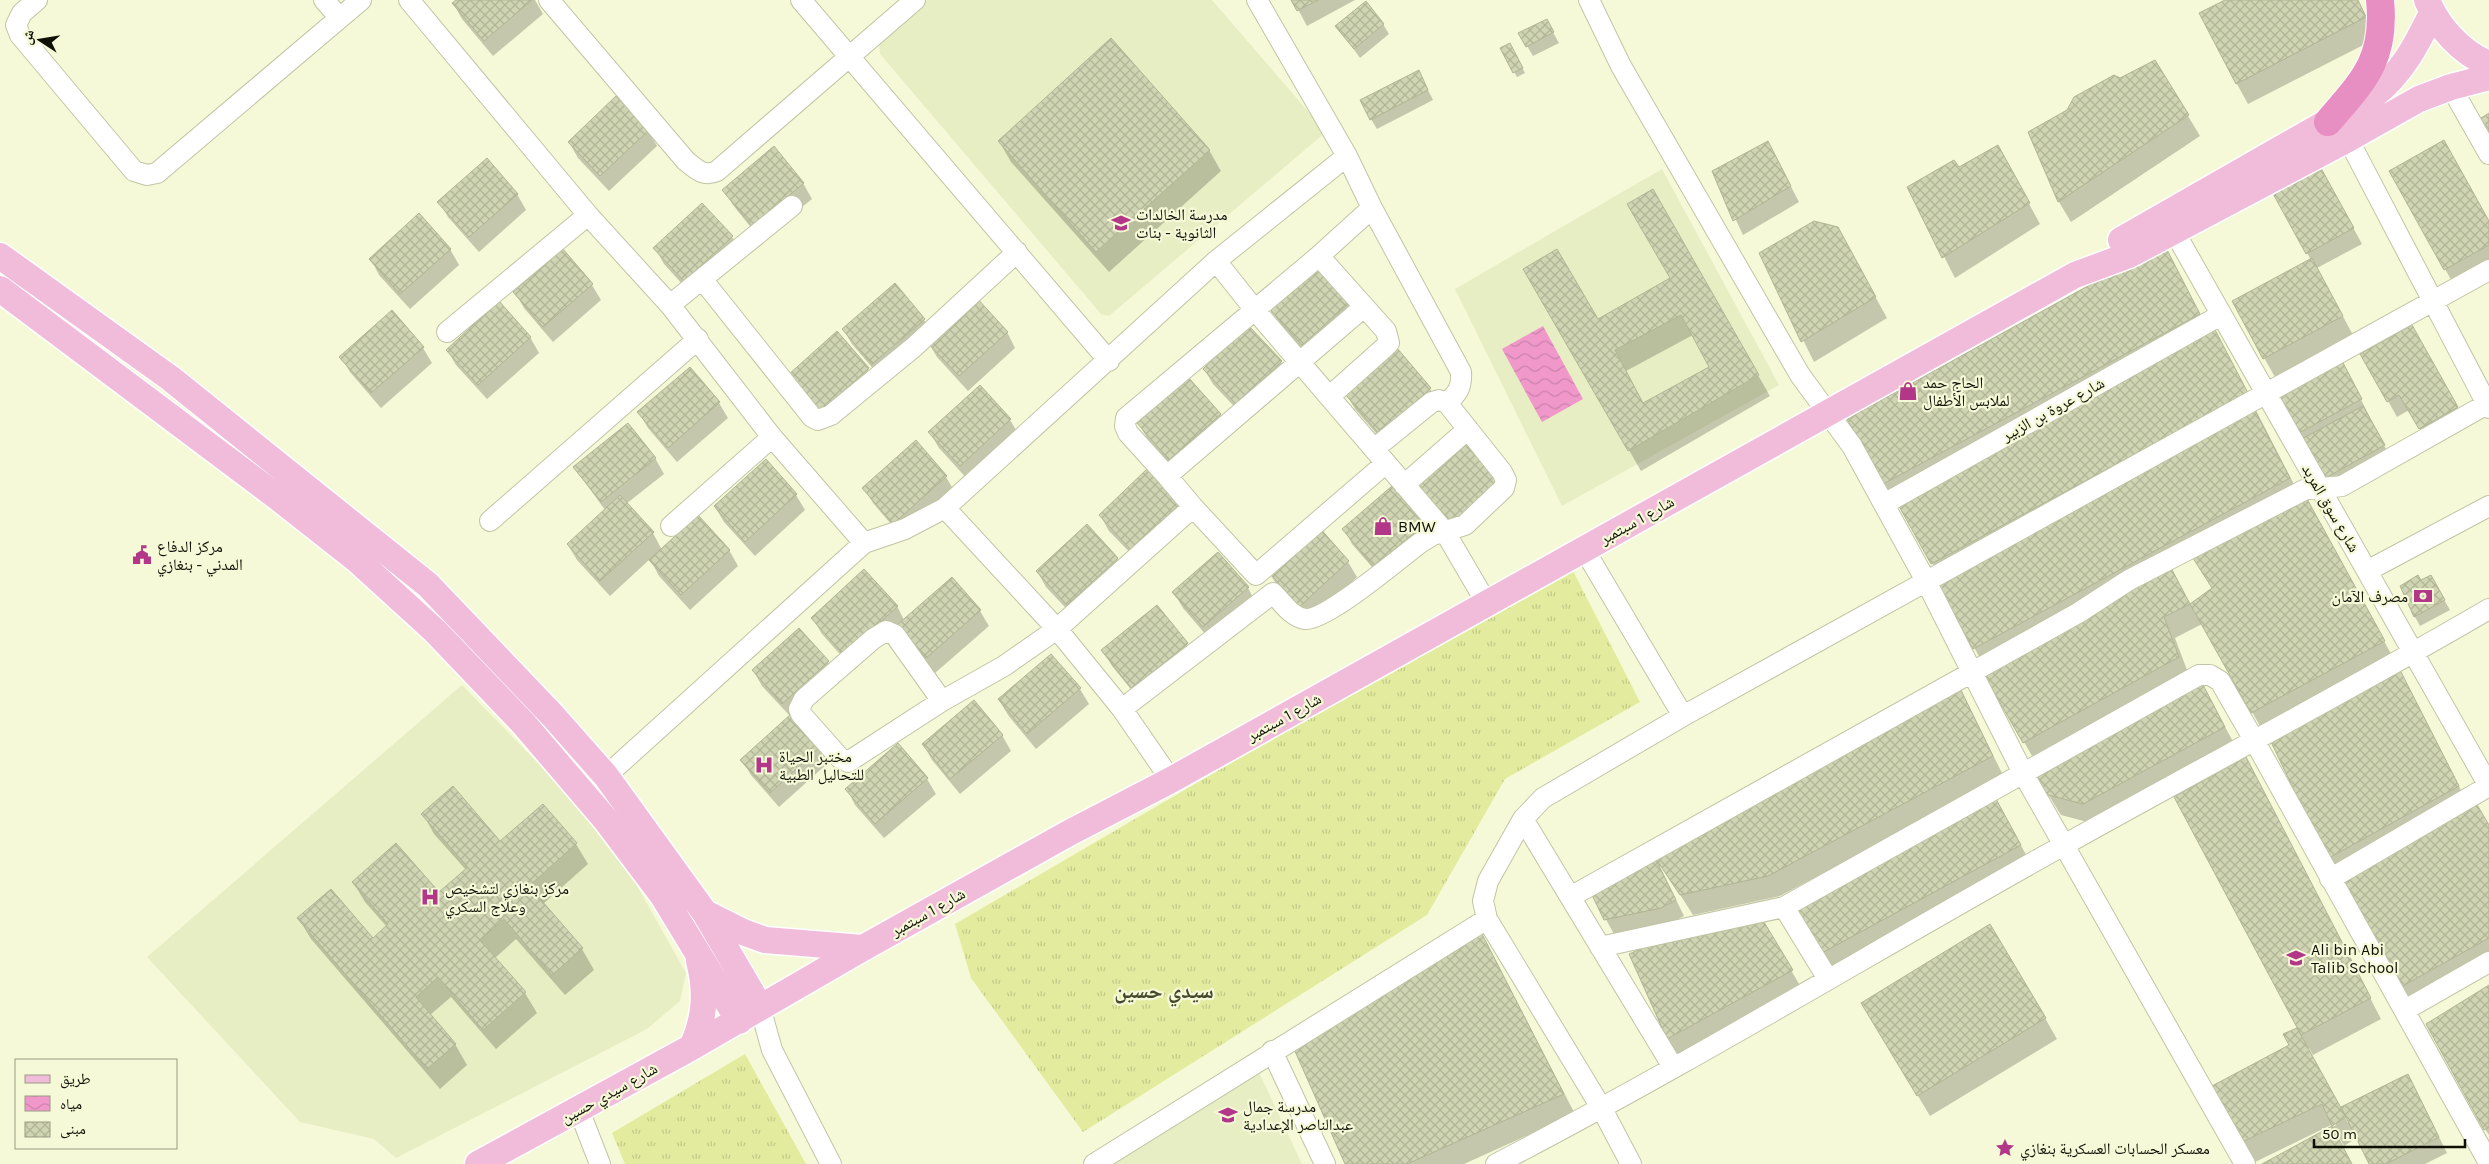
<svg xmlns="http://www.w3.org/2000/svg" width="2489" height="1164" viewBox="0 0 2489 1164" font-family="Karla,'Noto Naskh Arabic',sans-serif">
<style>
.built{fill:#e8eec4}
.grass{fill:url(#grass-tufts)}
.water{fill:url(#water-waves)}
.shadow{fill:#0003;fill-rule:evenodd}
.building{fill:url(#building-cross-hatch);stroke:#b0b594;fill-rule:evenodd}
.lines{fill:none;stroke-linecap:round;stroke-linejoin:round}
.minor-casing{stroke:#c1c5a4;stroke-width:22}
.major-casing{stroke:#fff;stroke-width:29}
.highway-casing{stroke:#fff;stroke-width:30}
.minor{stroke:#fff;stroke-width:20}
.major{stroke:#f1bcda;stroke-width:26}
.highway{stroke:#e78fc2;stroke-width:28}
.labels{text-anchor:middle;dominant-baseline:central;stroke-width:4.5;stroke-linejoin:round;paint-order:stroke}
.poi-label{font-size:16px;fill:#0e1005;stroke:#f5f9d7;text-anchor:start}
.street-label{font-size:16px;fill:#0e1005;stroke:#f5f9d7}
.district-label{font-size:21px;font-weight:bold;fill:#45482b;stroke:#f5f9d7}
</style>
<defs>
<pattern id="grass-tufts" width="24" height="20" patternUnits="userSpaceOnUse" patternTransform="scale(1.25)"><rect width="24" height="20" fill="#e3ec9e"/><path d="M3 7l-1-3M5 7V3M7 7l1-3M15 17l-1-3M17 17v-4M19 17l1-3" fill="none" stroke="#c2c987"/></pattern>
<pattern id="water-waves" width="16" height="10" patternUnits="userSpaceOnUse" patternTransform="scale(1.25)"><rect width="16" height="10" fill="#f098ca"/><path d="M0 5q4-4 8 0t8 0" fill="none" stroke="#cd82ac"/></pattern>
<pattern id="building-cross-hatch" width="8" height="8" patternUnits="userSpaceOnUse" patternTransform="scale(1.25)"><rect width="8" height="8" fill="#cfd4b2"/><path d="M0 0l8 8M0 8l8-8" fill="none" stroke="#b1b598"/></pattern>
</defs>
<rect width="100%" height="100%" fill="#f5f9d7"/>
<path class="built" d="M923 0H1212L1326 132 1109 316 1101 314 880 54 879 43Z
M1662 169 1779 385 1562 506 1455 289Z
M462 685 609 836 686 973 680 1001 647 1029 396 1158 374 1139 300 1122 147 957Z
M1256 1066 1302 1164H1099Z"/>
<path class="grass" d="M1570 565 1640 702 1505 779 1427 915 1083 1132 971 978 955 924Z
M745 1054 806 1164H625L612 1133Z"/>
<path class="water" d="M1543 326 1583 399 1542 422 1502 349Z"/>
<path class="shadow" d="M457 0H535L543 14 493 56 462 19 453 3Z
M1293 0H1355L1307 26Z
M2227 0H2358L2377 38 2248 104 2237 84Z
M1546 20 1559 43 1533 56 1520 34Z
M1383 24 1389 34 1360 58 1337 26Z
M1510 44 1525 73 1517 77 1502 49Z
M2155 61 2200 136 2071 222 2059 202 2030 132Z
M1424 82 1433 100 1377 129 1371 119Z
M648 130 657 146 609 191 578 158 569 142Z
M999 141 1209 150 1221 171 1109 272 1011 162Z
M1776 158 1799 202 1743 235 1713 171Z
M2009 167 2040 224 1955 278 1909 188 1959 169Z
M2326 178 2362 244 2317 268 2354 337 2276 379 2233 302 2311 260 2273 191Z
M803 183 812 199 761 240 733 205 724 190Z
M1652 191 1770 396 1641 471 1525 269 1598 321 1671 278ZM1693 335 1711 368 1643 404 1626 371Z
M517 194 526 210 479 252 448 217 439 202Z
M2489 223V272L2457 290 2445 269Z
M732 237 741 252 693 296 664 264 655 248Z
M450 249 459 265 410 309 379 275 371 259Z
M1849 249 1887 318 1814 362 1760 253Z
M2175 266 2207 328 2223 346 2302 500 2317 519 2395 661 2264 733 2202 624 2175 638 2190 678 2036 763 1985 673 1986 669 1939 584 1943 582 1898 503 1896 504 1849 420ZM2193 557 2213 589 2190 605 2170 569Z
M592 285 601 300 553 342 524 308 515 292Z
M1349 303 1358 318 1312 360 1281 325 1272 310Z
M924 320 934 336 1007 332 1015 348 968 391 937 357 927 340 882 379 852 344 843 329Z
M2411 326 2466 423 2429 444 2409 410 2397 417 2362 354Z
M837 333 868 369 877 384 829 427 798 391Z
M530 337 539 353 487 399 456 365 447 350Z
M423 348 432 363 381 408 350 372 341 357Z
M1397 350 1430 389 1439 404 1389 448 1355 409 1346 394Z
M1281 362 1290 377 1246 419 1213 384 1204 369Z
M2349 376 2392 461 2330 495 2278 395Z
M719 403 728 418 677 462 648 428 639 413Z
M1220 414 1229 430 1179 474 1147 438 1138 423Z
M1010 420 1019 435 969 481 939 448 930 433Z
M916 442 946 477 955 492 903 538 873 503 864 488Z
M655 458 664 474 626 504 653 533 662 550H729L738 566 690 610 659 576 650 559 610 596 577 560 568 545 605 510 574 467Z
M766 461 796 495 805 510 755 556 724 522 715 507Z
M1179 505 1188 520 1141 564 1109 531 1100 515Z
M1423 524 1432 540 1384 581 1352 544 1344 529Z
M1318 528 1348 562 1357 577 1309 621 1278 587 1269 572Z
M1117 558 1126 574 1076 619 1046 587 1037 571Z
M2431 577 2450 610 2420 626 2404 597 2421 582Z
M952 579 980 611 989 626 935 673 908 640 900 627 854 670 822 634 813 619 897 606 904 620Z
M1248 588 1256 603 1212 642 1183 608 1174 593Z
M1187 644 1196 659 1142 703 1112 666 1103 650Z
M1051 655 1080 689 1089 704 1036 749 1008 715 999 700Z
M828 662 837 677 792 718 819 748 828 763 779 807 751 775 742 760 790 716 762 686 753 670Z
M1959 687 2004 777 1780 896 1693 915 1662 866 1660 867 1684 916 1670 923 1614 934 1592 894Z
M2410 690 2470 808 2489 828V965L2412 1007 2328 858Z
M2213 705 2236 747 2095 824 2061 815 2038 778Z
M1002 735 1011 751 960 794 932 760 923 744Z
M927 779 936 794 884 838 855 805 847 789Z
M2257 779 2381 1019 2313 1055 2309 1048H2307L2348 1123 2416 1091 2447 1153 2425 1164H2371L2358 1137 2344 1146 2339 1137 2337 1138 2351 1164H2265L2336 1125 2335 1123 2253 1163 2242 1142 2290 1045 2285 1035 2298 1028Z
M542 805 576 844 588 864 543 904 582 949 594 970 565 995 516 939 495 958 525 993 537 1013 496 1049 451 997 430 1015 455 1044 467 1065 440 1089 311 939 299 919 373 940 387 927 365 902 353 882 439 894 466 870 434 834 423 814 500 843Z
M2008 821 2032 866 1833 974 1821 954Z
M1492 954 1575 1114 1464 1164H1347Z
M1791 970 1803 991 1679 1059 1668 1038Z
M2489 986V1135L2485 1129Z
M2045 1018 2057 1039 1930 1116 1875 1024Z"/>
<path class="building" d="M456 0H532L484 41 452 3Z
M1291 0H1318L1297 11Z
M2225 0H2358L2366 17 2236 84 2199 13Z
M1366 1 1384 24 1354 49 1335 26Z
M1547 19 1554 32 1526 47 1518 33Z
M1111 38 1210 150 1096 252 998 141Z
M1510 43 1523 68 1513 73 1500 48Z
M2155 60 2189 115 2058 202 2028 132 2067 110 2074 97 2114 75 2120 78Z
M1419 70 1428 90 1370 120 1360 100Z
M617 95 649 130 600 176 568 142Z
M2489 113V140L2478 120Z
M2444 140 2489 221V245L2444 270 2389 171Z
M1768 141 1791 186 1733 221 1712 171Z
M1998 145 2030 203 1942 258 1907 187 1954 160 1959 167Z
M774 146 804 183 752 226 722 190Z
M487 158 518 194 469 237 437 202Z
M2317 161 2354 228 2306 254 2271 190Z
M1653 189 1759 375 1628 451 1523 269 1557 249 1598 319 1670 278 1627 204ZM1681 315 1709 367 1643 403 1615 350Z
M702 203 733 236 684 281 653 248Z
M419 213 451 249 400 294 369 259Z
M1814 221 1838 227 1876 297 1801 342 1759 253Z
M2164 244 2200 314 1883 484 1847 419Z
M563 249 593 284 543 327 513 292Z
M2312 258 2343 316 2263 359 2232 301Z
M1318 266 1350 302 1302 345 1270 310Z
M895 283 925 319 872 364 842 329Z
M975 296 1008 332 959 376 926 341Z
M499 301 531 337 478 385 446 350Z
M392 310 424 347 371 393 339 357Z
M2212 324 2248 393 1931 564 1895 499Z
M1248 325 1282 361 1237 405 1203 369Z
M2412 325 2458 407 2419 429 2399 395 2387 402 2360 354Z
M837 331 869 368 820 412 787 376Z
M1397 348 1431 388 1379 434 1345 394Z
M2341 359 2362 399 2297 434 2276 395Z
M690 367 720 402 668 448 637 412Z
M1188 377 1221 414 1169 460 1137 423Z
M980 385 1011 419 960 466 928 432Z
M2363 406 2385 445 2320 481 2298 441Z
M2254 409 2290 478 1973 649 1937 584Z
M628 423 656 458 601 502 573 467Z
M916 440 947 476 893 524 862 488Z
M1467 442 1500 481 1449 527 1415 489Z
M766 459 797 494 745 542 714 506Z
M1147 469 1180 504 1131 550 1099 515Z
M1392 486 1424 524 1374 567 1342 529Z
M620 495 654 532 600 581 567 544Z
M2306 497 2385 641 2251 713 2190 604 2212 588 2191 555Z
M698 515 730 550 681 595 649 560Z
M1087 524 1118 558 1067 605 1036 571Z
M1318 526 1349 561 1299 607 1268 571Z
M1218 552 1249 587 1203 627 1172 592Z
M2170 566 2190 604 2164 617 2179 657 2023 743 1983 673Z
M864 569 898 606 844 655 811 618Z
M2418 575 2421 580 2431 575 2445 600 2414 617 2400 586Z
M952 577 981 610 926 658 897 625Z
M1157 605 1188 643 1132 689 1101 650Z
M799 628 829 661 782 704 752 670Z
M1051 654 1081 688 1027 734 998 699Z
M2399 668 2459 786 2327 859 2271 742Z
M2202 683 2225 727 2083 804 2048 795 2036 778Z
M1959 686 1993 756 1768 876 1680 895 1654 856Z
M974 700 1003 735 950 779 922 744Z
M791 714 820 747 770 793 740 760Z
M898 743 928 778 875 824 845 789Z
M2246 757 2371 998 2301 1035 2174 797Z
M453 786 500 841 543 804 577 843 529 886 583 948 552 975 504 919 480 940 526 992 483 1030 438 977 416 997 456 1044 427 1069 297 918 331 889 373 938 388 924 352 882 396 843 439 892 468 867 421 814Z
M1996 799 2021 845 1820 954 1795 909Z
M2476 803 2489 825V938L2399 988 2341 880Z
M1654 856 1676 900 1661 908 1604 920 1591 893Z
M1764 922 1793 970 1667 1039 1629 954 1657 942Z
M1990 924 2046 1018 1917 1096 1861 1003Z
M1481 932 1564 1094 1407 1164H1345L1294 1049Z
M2489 985V1127L2484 1130 2426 1024Z
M2297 1028 2346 1117 2332 1126 2322 1104 2240 1143 2212 1086 2289 1045 2283 1034Z
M2408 1074 2439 1137 2386 1164H2369L2341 1107Z
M2332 1126 2352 1164H2262Z"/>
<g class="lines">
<g class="minor-casing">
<path id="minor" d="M37 0 22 13 16 25 20 35 134 171 147 175 157 173 361 0
M324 0 339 17
M409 0 588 215 670 305 772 437 864 543 905 529 945 508 1216 261 1255 310 1445 532 1487 604
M549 0 686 161C697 170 704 177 717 171L915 0
M801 0 1109 361
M1257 0 1347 156 1372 208 1461 372C1462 387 1458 393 1447 403
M1589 0 1621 66 1800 375 1852 446 1927 583 2024 775 2245 1164
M2451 87 2489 154
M2348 139 2489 408
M2174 231 2489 786
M1319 256 1386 331 1389 343 1385 347 1330 396
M1216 261 1347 156
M702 279 812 417 818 420 831 415 914 347 1017 252
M670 305 792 206
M1364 307 1167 476 1193 507 1256 575 1386 463
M447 332 588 215
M1167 476 1128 433 1125 426 1126 418 1319 256 1372 208
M1404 485 1468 429
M1884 504 2221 315
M945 508 1057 629 1122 709 1171 780
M490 521 698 339
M671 526 772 437
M2367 571 2489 506
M942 701 895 635 886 631 873 639 804 699 799 709 801 714 840 758 848 762 851 760 942 701 1004 666 1057 629 1193 507
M1122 709 1273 593C1282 602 1291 617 1305 619 1326 621 1400 558 1420 543L1433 535 1465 525 1504 488 1506 480 1502 472 1447 403 1439 400 1432 402 1374 449
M1683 716 2489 270
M606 776 864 543
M1523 819 1673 1067
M2330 879 2489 786
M1570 897 2078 613 2129 580 2304 490C2317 487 2329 488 2342 486L2487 404
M1784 907 1828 979
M1487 919 1602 1109 1631 1164
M1600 947 1784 907 2199 675H2210L2220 681 2254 740 2489 1163
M760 1007 772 1050 831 1164
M2405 1010 2489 962
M1272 1051 1325 1164
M579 1110 600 1164
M1094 1164 1487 919 1483 901 1488 881 1523 819 1543 798 1683 716 1584 549
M1496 1164C1689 1064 1874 951 2064 845 2205 766 2349 691 2489 609"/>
</g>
<g class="major-casing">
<path id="major" d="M2427 0C2438 27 2461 53 2489 64
M2121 240 2373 96C2402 73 2416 46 2432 13
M0 256 170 378 428 585 553 716 606 776 705 913 760 1007
M0 289 276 496 356 559 435 631 523 723 605 819 663 896 739 1021
M705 913 743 932 765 940 863 948
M692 1047C705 1019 707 992 699 961
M478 1164 692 1047 863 948 1069 833 1171 780 2075 275 2129 255 2348 139 2419 99 2451 87 2489 77"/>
</g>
<g class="highway-casing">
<path id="highway" d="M2328 122C2364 80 2386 59 2380 0"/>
</g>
<use href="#minor" class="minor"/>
<use href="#major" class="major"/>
<use href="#highway" class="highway"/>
</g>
<defs>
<g id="school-bare" transform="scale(1.5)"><path d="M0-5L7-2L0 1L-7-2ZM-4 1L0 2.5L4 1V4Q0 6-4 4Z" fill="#b33788" stroke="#f5f9d7" stroke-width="2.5" paint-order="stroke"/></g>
<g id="shop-bare" transform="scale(1.5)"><path d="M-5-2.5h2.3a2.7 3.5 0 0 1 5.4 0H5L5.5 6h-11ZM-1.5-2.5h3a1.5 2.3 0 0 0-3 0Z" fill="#b33788" stroke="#f5f9d7" stroke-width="2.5" paint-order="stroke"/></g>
<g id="civic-bare" transform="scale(1.5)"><path d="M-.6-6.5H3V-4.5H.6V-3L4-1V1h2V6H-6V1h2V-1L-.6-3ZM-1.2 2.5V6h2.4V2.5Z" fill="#b33788" stroke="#f5f9d7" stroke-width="2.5" paint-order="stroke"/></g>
<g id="bank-bare" transform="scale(1.5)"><path d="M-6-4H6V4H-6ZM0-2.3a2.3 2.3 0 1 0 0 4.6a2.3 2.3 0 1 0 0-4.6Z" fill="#b33788" stroke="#f5f9d7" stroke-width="2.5" paint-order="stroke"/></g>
<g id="hospital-bare" transform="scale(1.5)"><path d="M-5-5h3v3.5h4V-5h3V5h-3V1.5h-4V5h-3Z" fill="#b33788" stroke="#f5f9d7" stroke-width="2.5" paint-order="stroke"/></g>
<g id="sight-bare" transform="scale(1.5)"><path d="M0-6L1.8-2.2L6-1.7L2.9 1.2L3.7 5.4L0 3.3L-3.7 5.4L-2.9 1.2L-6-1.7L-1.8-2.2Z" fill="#b33788" stroke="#f5f9d7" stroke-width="2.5" paint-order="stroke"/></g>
</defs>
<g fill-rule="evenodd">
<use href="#school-bare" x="1121" y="223"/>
<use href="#shop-bare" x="1908" y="391"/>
<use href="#shop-bare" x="1383" y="526"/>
<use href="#civic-bare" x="142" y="555"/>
<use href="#bank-bare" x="2423" y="596"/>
<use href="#hospital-bare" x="764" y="765"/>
<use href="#hospital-bare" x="430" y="897"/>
<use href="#school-bare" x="2296" y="958"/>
<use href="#school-bare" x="1228" y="1115"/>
<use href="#sight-bare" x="2005" y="1148"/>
</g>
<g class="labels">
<g class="poi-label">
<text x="1136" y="214">مدرسة الخالدات<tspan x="1136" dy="18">الثانوية - بنات</tspan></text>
<text x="1923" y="382">الحاج حمد<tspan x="1923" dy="18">لملابس الأطفال</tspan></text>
<text x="1398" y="526">BMW</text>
<text x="157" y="546">مركز الدفاع<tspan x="157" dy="18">المدني - بنغازي</tspan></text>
<text x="2408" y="596" text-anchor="end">مصرف الآمان</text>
<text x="779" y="756">مختبر الحياة<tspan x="779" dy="18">للتحاليل الطبية</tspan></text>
<text x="445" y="888">مركز بنغازي لتشخيص<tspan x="445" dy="18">وعلاج السكري</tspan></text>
<text x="2311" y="949">Ali bin Abi<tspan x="2311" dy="18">Talib School</tspan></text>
<text x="1243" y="1106">مدرسة جمال<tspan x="1243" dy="18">عبدالناصر الإعدادية</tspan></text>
<text x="2020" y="1148">معسكر الحسابات العسكرية بنغازي</text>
</g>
<g class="street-label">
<text transform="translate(2053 409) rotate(-29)">شارع عروة بن الزبير</text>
<text transform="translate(2331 508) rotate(60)">شارع سوق المربد</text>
<text transform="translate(1637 520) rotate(-29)">شارع 1 سبتمبر</text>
<text transform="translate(1284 717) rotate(-29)">شارع 1 سبتمبر</text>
<text transform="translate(928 912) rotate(-29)">شارع 1 سبتمبر</text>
<text transform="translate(609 1093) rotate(-29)">شارع سيدي حسين</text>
</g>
<g class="district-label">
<text x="1164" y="991">سيدي حسين</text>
</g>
</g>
<rect x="15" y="1059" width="162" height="90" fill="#f5f9d7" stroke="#999c83"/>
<rect x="25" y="1075" width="25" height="8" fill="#f1bcda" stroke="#999c83"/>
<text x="60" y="1084" font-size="15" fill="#0e1005">طريق</text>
<rect x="25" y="1096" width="25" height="15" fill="url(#water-waves)" stroke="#999c83"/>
<text x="60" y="1109" font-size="15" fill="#0e1005">مياه</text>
<rect x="25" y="1122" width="25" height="15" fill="url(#building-cross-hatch)" stroke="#999c83"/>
<text x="60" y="1134" font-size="15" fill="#0e1005">مبنى</text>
<g transform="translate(40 40) rotate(282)" stroke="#f5f9d7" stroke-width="4" paint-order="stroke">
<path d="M0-4L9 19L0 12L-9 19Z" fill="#0e1005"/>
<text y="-8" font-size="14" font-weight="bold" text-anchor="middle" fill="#0e1005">ش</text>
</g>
<path d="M2314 1139v8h151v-8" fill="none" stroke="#0e1005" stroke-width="2.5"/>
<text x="2322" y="1139" font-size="15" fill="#0e1005" stroke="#f5f9d7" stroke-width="4" paint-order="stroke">50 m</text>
</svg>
